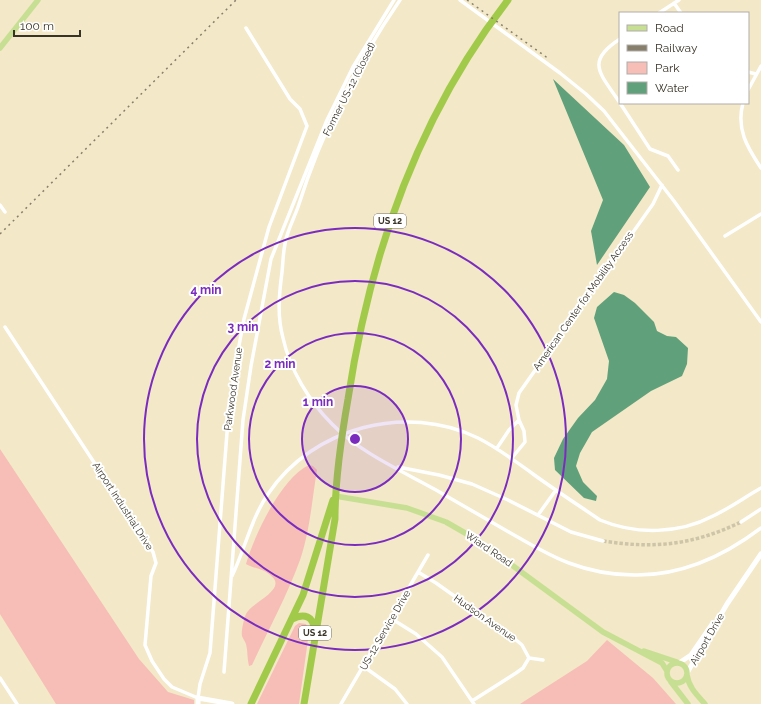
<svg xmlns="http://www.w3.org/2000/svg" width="761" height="704" viewBox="0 0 761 704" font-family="Raleway,sans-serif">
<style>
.green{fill:#f7bdb7}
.water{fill:#60a17c}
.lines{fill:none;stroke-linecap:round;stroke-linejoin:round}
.street-tunnel{stroke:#cec4a7;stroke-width:3.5;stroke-dasharray:3.5 2;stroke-linecap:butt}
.street{stroke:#fff;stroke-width:3.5}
.secondary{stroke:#fff;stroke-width:5}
.primary{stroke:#c7df92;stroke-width:5.5}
.highway{stroke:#a2ca4a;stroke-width:7}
.rail{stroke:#877f6b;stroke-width:1.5;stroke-dasharray:2 4;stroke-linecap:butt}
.ring{fill:none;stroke:#7b2cbf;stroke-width:2}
.labels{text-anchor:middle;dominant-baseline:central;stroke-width:4;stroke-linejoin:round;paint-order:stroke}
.shield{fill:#fff;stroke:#747068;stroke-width:1}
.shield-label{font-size:9px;font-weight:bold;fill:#383327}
.street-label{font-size:10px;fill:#383327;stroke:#fff}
.centre{fill:#7b2cbf;stroke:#fff;stroke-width:2}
.ring-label{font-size:12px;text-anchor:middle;font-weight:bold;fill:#7b2cbf;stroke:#fff;stroke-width:4;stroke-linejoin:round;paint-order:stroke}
</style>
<rect width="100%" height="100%" fill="#f3e8c7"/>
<path class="green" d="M0 449 139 659 168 692 194 700V704H56L0 614Z
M309 465 313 466 317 470C312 499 310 531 300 560 287 596 268 630 252 665L249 666C247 659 248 651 246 644 245 641 243 639 242 636 241 631 244 619 246 614 251 602 291 589 269 574 263 569 253 568 246 564 254 536 281 478 309 465Z
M299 623 306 624 309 632 299 704H257L295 626Z
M607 640 653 678 676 704H520L587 661Z"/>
<path class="water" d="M553 79 624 145 650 187 597 265 591 231 603 200Z
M614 292 624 295 635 303 654 322 657 331 667 336 676 337 688 348 687 364 682 376 651 391 592 432 580 453 576 466 583 482 597 496 596 501 584 498 555 470 554 458 563 439 578 418 595 400 607 379 609 361 594 318 597 307Z"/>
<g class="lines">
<path class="street-tunnel" d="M603 541C655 549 693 545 741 522"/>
<path class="street" d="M400 0C357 63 322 131 299 204 295 217 287 230 285 244 283 253 283 263 282 272 279 295 277 316 283 338 290 370 309 401 332 424 359 452 402 471 436 490 462 505 488 520 514 535 532 545 550 556 569 563 590 571 612 575 634 575 681 576 724 556 761 528
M460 0 560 73 586 94 604 111 674 201 761 322
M674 3 681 13
M659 13 679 0
M620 39C584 62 601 74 620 103
M748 72 756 74
M748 90 761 66
M620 103 650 149 668 156 678 170
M743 103C736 129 747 147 761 168
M0 205 5 212
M725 236 761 214
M5 327 153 552 156 563 151 576 145 645 152 661 164 679 172 687 198 698 200 684 210 653 228 420 235 367 244 319 269 227 307 126 300 109 290 99 246 28
M497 448 509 430 519 420 516 405 519 393 653 204 662 185
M511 459 525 442 524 431 519 420
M398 467 439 475 472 484 508 500 571 532 603 541
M538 515 556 490
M741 522 761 509
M418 572 436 583 515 639 522 645 529 658 523 668 516 673 472 701
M232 576C245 549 251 519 268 494 313 427 406 403 478 438 498 448 515 461 533 474 555 490 578 505 600 520 636 535 679 534 713 516 730 508 745 497 761 488
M392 619 416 634 442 657 474 704
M529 658 543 660
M363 666 395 689 407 704
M224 672 243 420 251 366 271 259 327 120 353 67 394 0
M0 678 17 704
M341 704 428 555"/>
<path class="secondary" d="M679 663 691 655 713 623
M687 673 727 604 761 554
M198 704V698L232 704"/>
<path class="primary" d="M0 48 38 0
M335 496 407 508 446 522 479 541 603 632 662 663 667 671
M644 651 677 662
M667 673a10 10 0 1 1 20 0a10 10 0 1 1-20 0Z
M687 675C689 688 697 695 705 704
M671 682 688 704"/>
<path class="highway" d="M292 619C304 613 314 616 314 630
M251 704 303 595 333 500
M304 704 335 519C335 479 341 439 348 399 370 254 417 117 508 0"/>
<path class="rail" d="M467 0 549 59
M0 234 236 0"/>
</g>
<circle cx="355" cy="439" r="53" fill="#7b2cbf" fill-opacity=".12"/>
<g class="ring">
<circle cx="355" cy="439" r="53"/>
<circle cx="355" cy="439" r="106"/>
<circle cx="355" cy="439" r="158"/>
<circle cx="355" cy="439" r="211"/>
</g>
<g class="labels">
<g class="shield">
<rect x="374" y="214" width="32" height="14" rx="3"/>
<rect x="299" y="626" width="32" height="14" rx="3"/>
</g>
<g class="shield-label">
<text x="390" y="221">US 12</text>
<text x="315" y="633">US 12</text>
</g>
<g class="street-label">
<text transform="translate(349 89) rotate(-63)">Former US-12 (Closed)</text>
<text transform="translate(583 301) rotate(-55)">American Center for Mobility Access</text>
<text transform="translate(233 389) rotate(-82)">Parkwood Avenue</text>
<text transform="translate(123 506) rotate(57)">Airport Industrial Drive</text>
<text transform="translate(489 549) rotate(34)">Wiard Road</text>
<text transform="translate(485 618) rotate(35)">Hudson Avenue</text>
<text transform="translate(385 630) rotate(-60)">US-12 Service Drive</text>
<text transform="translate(707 639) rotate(-60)">Airport Drive</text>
</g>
</g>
<circle cx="355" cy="439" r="6" class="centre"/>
<g class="ring-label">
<text x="206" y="294">4 min</text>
<text x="243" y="331">3 min</text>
<text x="280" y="368">2 min</text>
<text x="318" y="406">1 min</text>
</g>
<rect x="619" y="12" width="130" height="92" fill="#ffffff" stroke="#afada9"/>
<rect x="627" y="25" width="20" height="6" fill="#c7df92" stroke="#afada9"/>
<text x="655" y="32" font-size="12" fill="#383327">Road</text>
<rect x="627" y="45" width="20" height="6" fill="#877f6b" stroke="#afada9"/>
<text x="655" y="52" font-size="12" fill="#383327">Railway</text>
<rect x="627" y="62" width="20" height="12" fill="#f7bdb7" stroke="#afada9"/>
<text x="655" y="72" font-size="12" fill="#383327">Park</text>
<rect x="627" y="82" width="20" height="12" fill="#60a17c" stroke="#afada9"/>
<text x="655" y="92" font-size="12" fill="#383327">Water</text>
<path d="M14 30v6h66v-6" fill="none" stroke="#383327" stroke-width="2"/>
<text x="20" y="30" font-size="12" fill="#383327" stroke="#ffffff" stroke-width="3" paint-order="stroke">100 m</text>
</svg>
